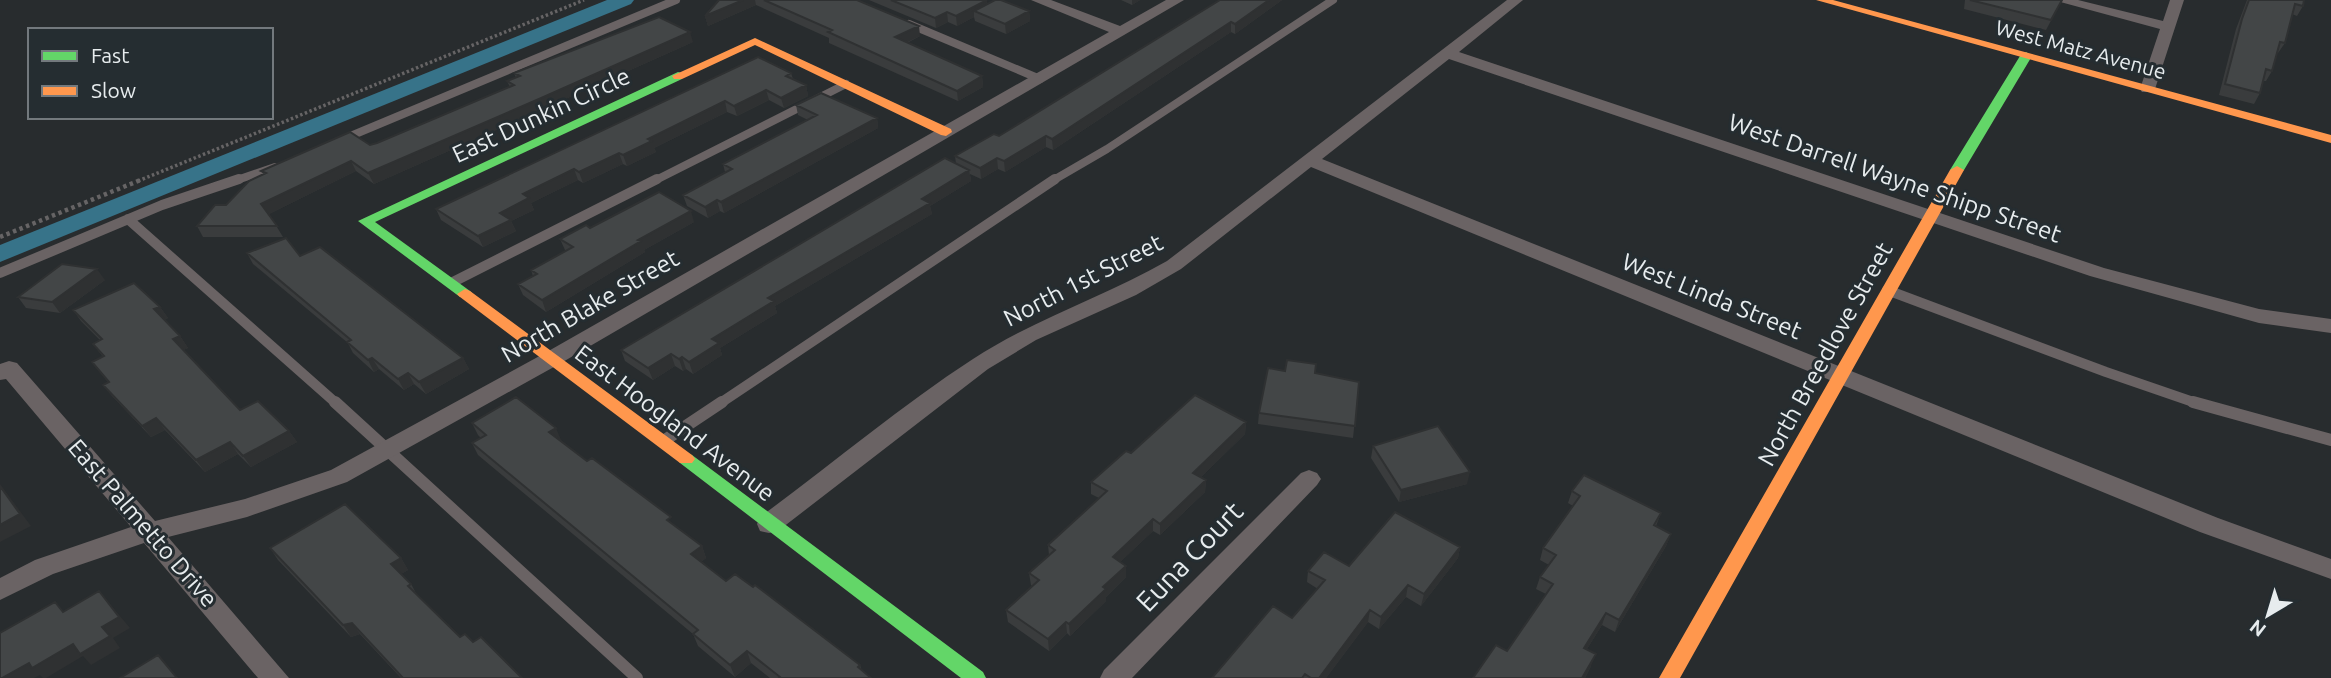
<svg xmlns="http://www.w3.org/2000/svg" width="2331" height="678" viewBox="0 0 2331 678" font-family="Ubuntu,sans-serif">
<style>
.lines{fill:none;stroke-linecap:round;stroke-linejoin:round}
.canal{fill:#377389;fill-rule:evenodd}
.path-far1{stroke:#666465;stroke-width:3.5;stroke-dasharray:2.5 2.5;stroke-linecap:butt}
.path{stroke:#666465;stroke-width:4.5;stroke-dasharray:3.5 3.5;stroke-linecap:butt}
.lane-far2{stroke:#6a6364;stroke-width:8}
.lane-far1{stroke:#6a6364;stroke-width:10}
.lane{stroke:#6a6364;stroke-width:12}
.street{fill:#6a6364;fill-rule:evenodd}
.fast{fill:#63d668;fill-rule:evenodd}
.slow{fill:#ff974d;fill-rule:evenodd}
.wall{fill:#3a3c3d}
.shaded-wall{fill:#2f3132}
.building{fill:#434647;stroke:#2f3132;stroke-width:2}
.labels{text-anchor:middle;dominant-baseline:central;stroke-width:6;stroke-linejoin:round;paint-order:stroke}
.far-street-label{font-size:21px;fill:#e7ecee;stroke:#252d31}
.street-label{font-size:24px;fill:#e7ecee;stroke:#252d31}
.near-street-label{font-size:28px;fill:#e7ecee;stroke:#252d31}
</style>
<rect width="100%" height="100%" fill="#282c2e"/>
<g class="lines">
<path class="canal" d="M607 0H634L631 4 0 262V245Z"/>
<path class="path-far1" d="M138 181 584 0"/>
<path class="path" d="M0 237 143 179"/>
<path class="lane-far2" d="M909 24 1040 79
M341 140 676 0
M234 181 275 167
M654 181 846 84
M1052 181 1107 149 1333 0"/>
<path class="lane-far1" d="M128 219 337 404
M0 273 162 205 239 179
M451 283 657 179
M1887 290 2106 372 2199 404
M719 404 1055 179"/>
<path class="lane" d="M335 402 637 678
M2193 402 2331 440
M665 440 722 402"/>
<path class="street" d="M1031 0H1051L1120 26 1166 0H1184L561 363 347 482 247 517 168 537 289 678H258L144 543 53 574 0 600V578L35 560 131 527 6 379 0 380V364L9 361 17 363 155 521 245 499 331 470 545 353 1109 32Z
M1507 0H1523L1459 52 2104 268 2259 309 2331 319V333L2259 323 2090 276 1449 59 1322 159 2218 518 2331 559V579L2200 532 1311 167 1181 269 1136 295 1036 340 988 369 778 531 769 533 760 531 757 524 760 517C831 465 899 407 973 359 1034 319 1104 297 1167 261Z
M2053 0H2078L2163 21 2170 0H2184L2154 92H2142L2140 89 2160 29Z
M1309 470 1317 473 1321 479 1317 485 1132 678H1100L1104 670 1301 473Z"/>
<path class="fast" d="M2026 52 2032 56 1964 170 1957 174 1952 173 1950 170 2020 56Z
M678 72 682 73V79L375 222 470 291 473 294 470 297H460L358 221Z
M686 453 692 455 983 672 986 678H961L680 463 677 459 680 455Z"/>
<path class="slow" d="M1816 0H1833L2331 135V143Z
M755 38 951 129 952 132 946 136 941 135 755 45 682 79H674L672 76Z
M1957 166 1964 170 1680 678H1659L1950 170Z
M465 289 470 291 692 455 695 459 692 463H680L460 297 457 294Z"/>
</g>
<path class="wall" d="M719 0H857L920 36 907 43 982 76 983 87 958 101 829 43V38L756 5 708 26 705 16Z
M869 0H986L987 4 1029 11 1030 21 1006 34 975 21 974 17 957 26 948 22 936 28Z
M1121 0H1140L1132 5Z
M1220 0H1282L1235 34 1231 32 1053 150 1046 147 1005 172 998 169 981 179 970 174 971 181 930 206 932 214 775 306 777 313 720 348 722 355 693 374 686 369 683 371 675 366 653 380 625 361 621 350 956 164 955 156 999 136Z
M1965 0H2062L2046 30 1964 9Z
M2247 0H2304L2303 6 2297 16 2292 14 2285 43 2278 53H2277L2272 71 2266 81H2263L2260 93 2254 104 2219 95 2236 29Z
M693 42 543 109 374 184 356 171 269 214 283 237H203L197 226 226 205 263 174 261 171 377 143 510 87 507 81 516 78 514 73Z
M791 73 793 79 806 85 808 96 784 108 769 100 737 116 727 112 654 148 656 152 627 166 623 164 583 183 578 180 531 203 534 210 511 221 516 231 483 247 441 220 436 209Z
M796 105 877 118 878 128 724 213 720 211 708 218 687 206 683 195 725 172 723 164 808 120 798 115Z
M694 222 644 250 645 252 546 312 523 295 518 284 533 276 531 270 566 251 565 250 560 239 590 228Z
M247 253 300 256 463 358 469 369 426 394 414 384 404 390 379 369 374 372 353 353 348 343 253 264Z
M105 280 60 313 26 308 18 297Z
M160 307 168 318 164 320 180 336 188 348 183 350 240 410 289 431 297 442 251 467 238 454 205 472 165 430 151 437 112 396 103 385 108 382 92 362 103 357 93 344 100 340 81 321 73 310Z
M1315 373 1359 382 1353 438 1258 424 1259 413Z
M1246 422 1245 434 1201 477 1206 480 1205 492 1160 535 1153 531 1120 562 1126 566V577L1106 597V601L1070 636 1067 633 1049 651 1008 622 1006 610 1032 586 1031 585 1029 573 1049 555 1048 545 1099 498 1091 494V482L1131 453Z
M472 423 561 440 560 441 702 546 706 558 701 562 726 581 753 587 860 665 862 671 871 678H770L751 663 735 677 698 646 693 634 478 455 472 443 481 438 478 435Z
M1373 446 1467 484 1399 502 1371 458Z
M1572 491 1661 513 1656 526 1671 534 1666 546 1615 632 1602 625 1587 649 1591 666 1585 678H1473L1507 651 1546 594 1536 589 1540 577 1549 565 1540 560 1543 548 1573 506 1568 503Z
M1460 547 1458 558 1421 606 1406 597 1379 629 1368 622 1326 678H1212L1292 618 1318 589 1307 582 1308 571 1349 566Z
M270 548 401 558 408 570 401 574 411 584 417 595 460 637 473 642 522 678H401L360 634 351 637 278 560Z"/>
<path class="shaded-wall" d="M743 0H755L756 5 708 26 705 16Z
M987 0 988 10 974 11V17L957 26 956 16Z
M1132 0H1140L1132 5Z
M1269 0H1282L1235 34V24Z
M1029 11 1030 21 1006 34 1005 24Z
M947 12 948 22 936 28 935 18Z
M1231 22V32L1053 150 1052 139Z
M919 26 920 36 897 47 895 37Z
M690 32 693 42 543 109 374 184 368 173Z
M982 76 983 87 958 101 957 91Z
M806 85 808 96 784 108 781 98Z
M766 90 769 100 737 116 734 106Z
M725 101 727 112 654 148 656 152 627 166 623 155 648 139Z
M877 118 878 128 724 213 721 202Z
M1046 136V147L1005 172 1004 161Z
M619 153 623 164 583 183 579 172Z
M997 158 998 169 981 179 980 168Z
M351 161 356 171 267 215 261 204Z
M574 169 578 180 531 203 534 210 511 221 516 231 483 247 478 236 500 213 523 194Z
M969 170 971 181 930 206 932 214 775 306 777 313 720 348 722 355 693 374 689 362 712 339 768 298 922 199Z
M717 200 720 211 708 218 705 207Z
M691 211 694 222 644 250 645 252 546 312 542 300 638 240Z
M97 269 105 280 60 313 52 302Z
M160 307 168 318 162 321 154 309Z
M180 336 188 348 181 351 173 339Z
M671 354 675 366 653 380 648 368Z
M682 357 686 369 683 371 679 359Z
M372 358 379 369 374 372 368 360Z
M463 358 469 369 426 394 419 382Z
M408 373 414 384 404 390 398 379Z
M156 418 165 430 151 437 142 426Z
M1246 422 1245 434 1193 485V473Z
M556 428 561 440 555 444 549 432Z
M289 431 297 442 251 467 243 456Z
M230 442 238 454 205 472 196 460Z
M1470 472 1467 484 1399 502 1401 490Z
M1206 480 1205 492 1160 535V524Z
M0 484 31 526 0 542Z
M1153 519V531L1113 569V557Z
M1671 534 1666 546 1615 632 1619 620Z
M702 546 706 558 696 566 691 554Z
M1460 547 1458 558 1421 606 1424 594Z
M401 558 408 570 398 576 391 564Z
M1126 566V577L1106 597V601L1070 636 1069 624 1103 587Z
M1408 585 1406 597 1379 629 1381 617Z
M99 591 130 628 113 638 120 648 91 665 83 656 46 678H43L40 675 34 678H2L29 663 102 627Z
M1370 610 1368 622 1326 678H1319Z
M1606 613 1602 625 1580 660 1584 648Z
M1066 622 1067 633 1049 651 1048 639Z
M352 623 360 634 351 637 343 625Z
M747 651 751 663 735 677 730 665Z
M1596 654 1591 666 1585 678H1582Z"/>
<path class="building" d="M719 0H743L705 16Z
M764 0H857L919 26 895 37 982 76 957 91 828 32 832 30Z
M891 0H987L956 16 947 12 935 18Z
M995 0H1001L1029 11 1005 24 974 11Z
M1220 0H1269L1235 24 1231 22 1052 139 1046 136 1004 161 997 158 980 168 955 156 994 134 999 136Z
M1970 0H2062L2051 20Z
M2249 0H2304L2303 6 2295 4 2285 43 2280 42 2272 71 2266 69 2260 93 2225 84 2242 19Z
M659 17 690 32 539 99 368 173 351 161 261 204 277 226H197L215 205H226L249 181 266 173 261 171 350 132 370 145 377 143 514 85 507 81 520 76 514 73Z
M758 57 791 73 786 76 806 85 781 98 766 90 734 106 725 101 648 139 652 141 623 155 619 153 579 172 574 169 523 194 529 198 500 213 511 220 478 236 436 209Z
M821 93 877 118 721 202 717 200 705 207 683 195 732 169 723 164 817 115 796 105Z
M945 158 969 170 922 199 930 203 768 298 774 301 712 339 719 343 689 362 682 357 679 359 671 354 648 368 621 350Z
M659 192 691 211 638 240 641 241 542 300 518 284 537 274 531 270 573 247 560 239 586 225 590 228Z
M286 238 300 256 320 247 463 358 419 382 408 373 398 379 372 358 368 360 347 342 351 340 247 253Z
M62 264 97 269 52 302 18 297Z
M134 283 160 307 154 309 180 336 173 339 240 410 258 401 289 431 243 456 230 442 196 460 156 418 142 426 103 385 109 382 92 362 104 356 93 344 102 339 73 310Z
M1287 360 1316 364 1315 373 1359 382 1355 426 1259 413 1268 368 1285 371Z
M1195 395 1246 422 1193 473 1206 480 1160 524 1153 519 1113 557 1126 566 1103 587 1106 589 1069 624 1066 622 1048 639 1006 610 1039 580 1029 573 1055 550 1048 545 1107 491 1091 482 1126 451 1131 453Z
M516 397 556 428 549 432 587 461 592 458 671 517 667 520 702 546 691 554 726 581 735 574 753 587 755 585 860 665 858 667 871 678H779L780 677 747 651 730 665 693 634 698 630 472 443 486 435 472 423Z
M1438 426 1470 472 1401 490 1373 446Z
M1584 475 1661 513 1654 525 1671 534 1619 620 1606 613 1584 648 1596 654 1582 678H1473L1496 645 1507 651 1553 584 1540 577 1556 555 1543 548 1580 496 1572 491Z
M0 486 20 514 0 525Z
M345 504 401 558 391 564 411 584 408 586 460 637 465 634 473 642 481 637 522 678H403L352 623 343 625 270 548Z
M1395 512 1460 547 1424 594 1408 585 1381 617 1370 610 1319 678H1311L1305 674 1302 678H1212L1273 606 1292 618 1325 580 1308 571 1324 552 1349 566Z
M99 591 119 617 102 627 110 636 80 654 73 644 32 668 29 663 2 678H0V633L55 602 63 612Z
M158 655 177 678H120Z"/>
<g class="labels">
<g class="far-street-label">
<text transform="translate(2081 49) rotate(15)">West Matz Avenue</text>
</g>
<g class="street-label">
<text transform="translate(541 115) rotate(-25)">East Dunkin Circle</text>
<text transform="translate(1895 178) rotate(19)">West Darrell Wayne Shipp Street</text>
<text transform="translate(1083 280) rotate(-27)">North 1st Street</text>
<text transform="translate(1712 296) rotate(22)">West Linda Street</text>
<text transform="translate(590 306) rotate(-30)">North Blake Street</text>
<text transform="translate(1825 354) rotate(-61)">North Breedlove Street</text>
<text transform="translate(675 423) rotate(37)">East Hoogland Avenue</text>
<text transform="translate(143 523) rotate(49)">East Palmetto Drive</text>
</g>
<g class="near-street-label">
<text transform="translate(1189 556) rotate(-46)">Euna Court</text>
</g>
</g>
<rect x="28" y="28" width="245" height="91" fill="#252d31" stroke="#73797d" stroke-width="2"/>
<rect x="42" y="51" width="35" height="10" fill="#63d668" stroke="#73797d" stroke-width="2"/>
<text x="91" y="63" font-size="21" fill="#e7ecee">Fast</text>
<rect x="42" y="86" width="35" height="10" fill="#ff974d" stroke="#73797d" stroke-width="2"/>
<text x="91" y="98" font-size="21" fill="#e7ecee">Slow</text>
<g transform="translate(2268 615) rotate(218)" stroke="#252d31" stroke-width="5" paint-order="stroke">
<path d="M0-5L12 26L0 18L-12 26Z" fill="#e7ecee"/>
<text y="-10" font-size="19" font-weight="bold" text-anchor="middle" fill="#e7ecee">N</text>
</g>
</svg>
